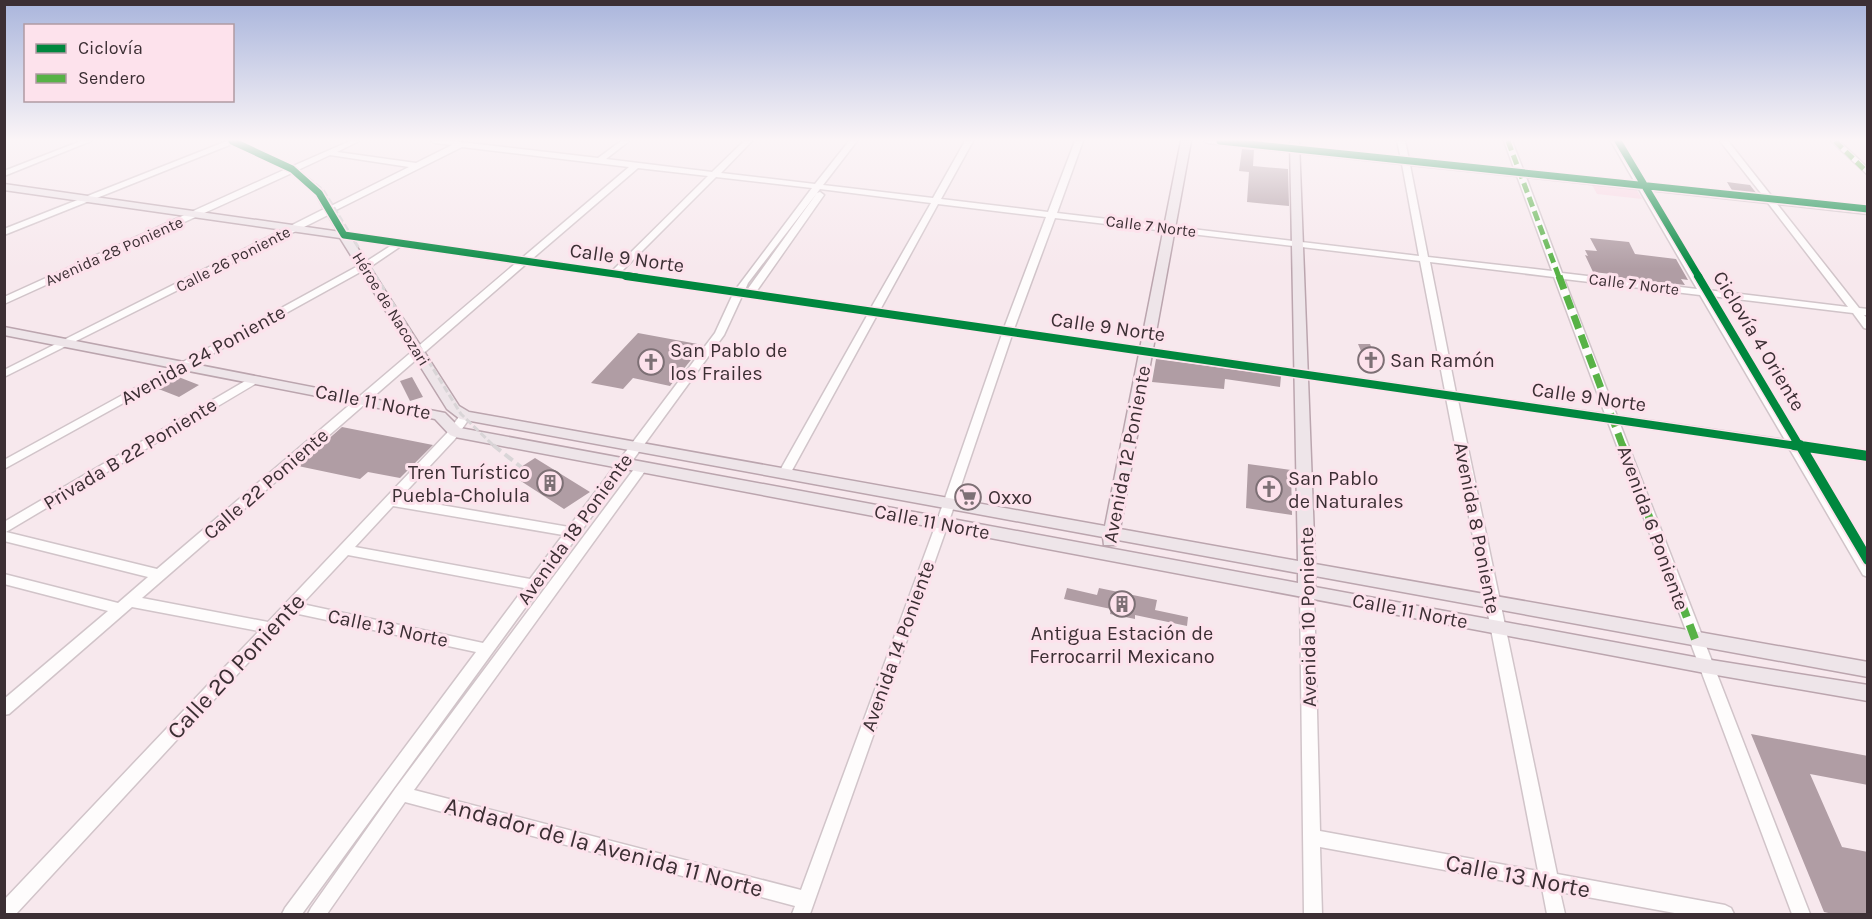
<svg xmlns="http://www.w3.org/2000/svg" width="1872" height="919" viewBox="0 0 1872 919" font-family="Karla,sans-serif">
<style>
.green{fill:#f9d4e1}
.building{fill:#b09da4}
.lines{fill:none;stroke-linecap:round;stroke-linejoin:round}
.minor-casing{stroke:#d1c4c9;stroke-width:3}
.major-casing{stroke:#bba5ae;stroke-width:3}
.minor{fill:#fefcfc;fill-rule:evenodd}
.major{fill:#eee5e9;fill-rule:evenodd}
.rail-far1{stroke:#d9d5d7;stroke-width:3;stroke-dasharray:7 3;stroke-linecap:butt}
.rail{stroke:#d9d5d7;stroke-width:4;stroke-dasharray:10 5;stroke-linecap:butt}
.quiet-far2{stroke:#57b246;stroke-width:5;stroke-dasharray:10 5;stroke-linecap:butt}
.quiet-far1{stroke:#57b246;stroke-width:7;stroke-dasharray:14 7;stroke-linecap:butt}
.quiet{stroke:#57b246;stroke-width:8;stroke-dasharray:16 8;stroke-linecap:butt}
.cycleway-far2-casing{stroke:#fde2ec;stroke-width:10}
.cycleway-far1-casing{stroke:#fde2ec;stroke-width:11}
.cycleway-casing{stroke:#fde2ec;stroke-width:14}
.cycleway-far2{stroke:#00873e;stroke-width:7}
.cycleway-far1{stroke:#00873e;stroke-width:8}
.cycleway{stroke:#00873e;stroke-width:10}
.labels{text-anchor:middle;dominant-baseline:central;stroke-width:6;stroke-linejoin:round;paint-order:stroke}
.far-street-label{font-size:16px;fill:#3c2f34;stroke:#fde2ec}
.street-label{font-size:20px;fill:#3c2f34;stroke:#fde2ec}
.poi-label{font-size:20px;fill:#3c2f34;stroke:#fde2ec;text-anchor:start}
.near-street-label{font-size:24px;fill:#3c2f34;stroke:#fde2ec}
</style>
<rect width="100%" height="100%" fill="#f7e8ed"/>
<path class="green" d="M1591 183 1635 187 1642 199 1597 194Z"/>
<path class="building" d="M1242 149 1254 150 1253 166 1288 169 1289 206 1247 202 1249 172 1239 171Z
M1727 182 1750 185 1757 194 1733 192Z
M1590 238 1629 242 1635 254 1676 259 1688 280 1681 279 1685 285 1612 277 1611 274 1593 272 1585 255 1588 256 1585 250 1597 251Z
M638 333 703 345 670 386 633 378 623 389 591 383Z
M1358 344H1370L1379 366 1367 365Z
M1156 359 1281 376 1280 387 1225 379 1224 389 1152 382Z
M176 376 199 385 179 397 156 388Z
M412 377 423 397 410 401 400 381Z
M342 427 433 445 400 478 368 472 360 479 298 466Z
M535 458 590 492 564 509 510 474Z
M1248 464 1291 470 1292 515 1246 508Z
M1067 588 1097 595 1099 588 1157 600 1155 610 1188 617 1187 626 1135 615V619L1110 614 1111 609 1064 599Z
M1751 734 1868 756V785L1810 774 1842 847 1868 852V915H1837L1824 912Z"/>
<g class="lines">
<g class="minor-casing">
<path id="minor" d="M81 141H91L4 176V171Z
M227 141H237L293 166 350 141H359L337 152 416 163 452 145 435 143 431 141H451L598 158 621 141H629L606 159 712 172 744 141H752L721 173 815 184 849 141H857L823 185 933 198 965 141H973L941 199 1048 212 1075 141H1083L1057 213 1419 256 1402 164 1208 143 1204 141H1226L1401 159 1397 141H1405L1409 160 1515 171 1504 141H1512L1524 172 1636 184 1611 141H1619L1645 185 1764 197 1720 141H1728L1773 198 1868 208V214L1777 204 1859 308 1868 309V315H1864L1868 319V329L1864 328 1853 313 1711 296 1798 442 1868 452V460L1803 450 1868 560V577L1863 575 1789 448 1620 424 1810 914H1792L1608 422 1458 400 1557 874 1725 905 1731 908 1734 914H1680L1560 892 1565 914H1547L1542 888 1320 847 1322 914H1304L1300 592 1302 588H1312L1314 592 1320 831 1538 871 1446 398 1012 335 948 524 810 914H792L795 906 405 802 327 914H308L311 908 395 789 637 465 641 464 647 468 645 471 414 790 801 890 936 524 1002 334 877 315 790 474 784 478 778 474 868 314 742 296 724 335 302 914H282L285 908 476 652 294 613 16 914H4V900L259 631 132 607 9 714 4 715V699L108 611 4 584V574L118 603 148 577 4 541V522L252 377H260L261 379 260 381 6 532 157 569 516 263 401 246 373 265 4 469V460L367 261 392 245 341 237 328 215 4 377V370L324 209 316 194 292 173 4 304V297L286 169 232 144 4 235V229ZM462 147 629 167 522 258 347 233 334 211ZM330 155 409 167 331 206 322 191 298 170ZM1410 165 1517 176 1552 271 1428 257ZM638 168 708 176 612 271 532 259ZM716 177 812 188 736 289 621 272ZM1526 177 1639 189 1697 289 1562 273ZM820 189 931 203 871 308 756 292 824 195 820 192 817 193 747 290H745L748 283ZM1648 190 1768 203 1848 307 1707 290ZM938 204 1046 217 1004 328 880 310ZM1055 218 1420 261 1445 391 1014 329ZM1430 262 1554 277 1605 414 1456 393ZM526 264 733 294 715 333 569 527 400 498 455 439 471 416 465 413 461 414 447 433 268 622 142 598ZM1564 279 1700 295 1785 440 1617 416ZM393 506 563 535 530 579 355 547ZM348 555 524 588 483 643 302 604Z
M1831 141H1839L1868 168V175Z"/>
</g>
<g class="major-casing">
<path id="major" d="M1181 141H1191L1120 529 1298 561 1290 141H1299L1315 564 1868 662V677L1315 576V587L1705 659 1868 685V701L1705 673 455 437 450 435 435 419 4 335V327L440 412 445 413 460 428 1298 583V573L1118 540 1116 545H1104L1103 537 460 419 447 409 340 238 4 190V184L348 233 459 406 469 412 1105 526Z"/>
</g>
<use href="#minor" class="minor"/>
<use href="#major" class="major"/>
<path class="rail-far1" d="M237 141 295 168 323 190 461 414 495 447"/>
<path class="rail" d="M493 445 521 467"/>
<path class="quiet-far2" d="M1508 141 1559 277
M1835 141 1868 173"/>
<path class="quiet-far1" d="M1559 276 1623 447"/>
<path class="quiet" d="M1622 445 1695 639"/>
<g class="cycleway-far2-casing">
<path id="cycleway-far2" d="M232 141 292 169 319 193 344 235 636 277
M1220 141 1868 209
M1618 141 1699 277"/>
</g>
<g class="cycleway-far1-casing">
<path id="cycleway-far1" d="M626 276 1804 447
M1698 276 1800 447"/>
</g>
<g class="cycleway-casing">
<path id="cycleway" d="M1794 445 1868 456
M1800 445 1868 560"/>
</g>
<use href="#cycleway-far2" class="cycleway-far2"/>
<use href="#cycleway-far1" class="cycleway-far1"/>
<use href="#cycleway" class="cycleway"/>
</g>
<linearGradient id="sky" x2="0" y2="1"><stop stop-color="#a9b5dc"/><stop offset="0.52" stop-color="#fbf5f7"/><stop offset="1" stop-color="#fbf5f7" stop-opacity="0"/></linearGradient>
<rect width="1872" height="269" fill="url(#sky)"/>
<defs>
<g id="church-ring" transform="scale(1.35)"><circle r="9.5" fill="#fde2ec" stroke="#7d7075" stroke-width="1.5"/><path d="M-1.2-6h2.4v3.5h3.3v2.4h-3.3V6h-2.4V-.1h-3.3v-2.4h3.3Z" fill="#7d7075"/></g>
<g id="building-ring" transform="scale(1.35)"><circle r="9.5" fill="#fde2ec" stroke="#7d7075" stroke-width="1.5"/><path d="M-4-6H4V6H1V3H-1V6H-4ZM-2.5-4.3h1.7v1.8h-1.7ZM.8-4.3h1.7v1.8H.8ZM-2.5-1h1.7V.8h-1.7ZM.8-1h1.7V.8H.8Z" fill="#7d7075"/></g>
<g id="supermarket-ring" transform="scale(1.35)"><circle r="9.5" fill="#fde2ec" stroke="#7d7075" stroke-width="1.5"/><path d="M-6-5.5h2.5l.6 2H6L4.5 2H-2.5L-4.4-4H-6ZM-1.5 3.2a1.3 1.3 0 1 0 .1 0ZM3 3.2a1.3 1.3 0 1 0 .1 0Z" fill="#7d7075"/></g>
</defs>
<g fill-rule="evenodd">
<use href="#church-ring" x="1371" y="360"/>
<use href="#church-ring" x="651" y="362"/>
<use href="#building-ring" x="550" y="483"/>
<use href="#church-ring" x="1269" y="489"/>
<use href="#supermarket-ring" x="968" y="497"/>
<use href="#building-ring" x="1122" y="604"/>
</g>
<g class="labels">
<g class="far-street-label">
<text transform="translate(1151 226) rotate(7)">Calle 7 Norte</text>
<text transform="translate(114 251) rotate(-24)">Avenida 28 Poniente</text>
<text transform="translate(233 259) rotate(-27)">Calle 26 Poniente</text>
<text transform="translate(1634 284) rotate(7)">Calle 7 Norte</text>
<text transform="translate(391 309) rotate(58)">Héroe de Nacozari</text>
</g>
<g class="street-label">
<text transform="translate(627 258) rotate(8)">Calle 9 Norte</text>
<text transform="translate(1108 327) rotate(8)">Calle 9 Norte</text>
<text transform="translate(1759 341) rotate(59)">Ciclovía 4 Oriente</text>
<text transform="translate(203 355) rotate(-29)">Avenida 24 Poniente</text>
<text transform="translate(1589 397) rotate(8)">Calle 9 Norte</text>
<text transform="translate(373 402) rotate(11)">Calle 11 Norte</text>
<text transform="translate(130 454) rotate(-31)">Privada B 22 Poniente</text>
<text transform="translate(1127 454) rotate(-79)">Avenida 12 Poniente</text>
<text transform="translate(266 484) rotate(-41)">Calle 22 Poniente</text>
<text transform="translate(932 522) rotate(11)">Calle 11 Norte</text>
<text transform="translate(1477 528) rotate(79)">Avenida 8 Poniente</text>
<text transform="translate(1653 528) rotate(70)">Avenida 6 Poniente</text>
<text transform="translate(575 529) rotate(-54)">Avenida 18 Poniente</text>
<text transform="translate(1410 611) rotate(11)">Calle 11 Norte</text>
<text transform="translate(1308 617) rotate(-91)">Avenida 10 Poniente</text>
<text transform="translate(388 628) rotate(12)">Calle 13 Norte</text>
<text transform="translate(898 646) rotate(-70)">Avenida 14 Poniente</text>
</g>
<g class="poi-label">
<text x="670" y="350">San Pablo de<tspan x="670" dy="23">los Frailes</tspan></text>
<text x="1390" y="360">San Ramón</text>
<text x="530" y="472" text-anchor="end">Tren Turístico<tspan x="530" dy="23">Puebla-Cholula</tspan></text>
<text x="1288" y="478">San Pablo<tspan x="1288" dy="23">de Naturales</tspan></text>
<text x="988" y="497">Oxxo</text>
<text x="1122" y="633" text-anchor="middle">Antigua Estación de<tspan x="1122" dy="23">Ferrocarril Mexicano</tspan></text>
</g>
<g class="near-street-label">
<text transform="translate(236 666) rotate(-47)">Calle 20 Poniente</text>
<text transform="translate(604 847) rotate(15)">Andador de la Avenida 11 Norte</text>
<text transform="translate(1518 876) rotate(11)">Calle 13 Norte</text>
</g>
</g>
<rect width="1872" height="919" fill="none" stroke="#3c2f34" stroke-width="12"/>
<rect x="24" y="24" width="210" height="78" fill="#fde2ec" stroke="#b09aa2" stroke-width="1.5"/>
<rect x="36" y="44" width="30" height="9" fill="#00873e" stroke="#b09aa2" stroke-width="1.5"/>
<text x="78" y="54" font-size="18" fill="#3c2f34">Ciclovía</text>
<rect x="36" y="74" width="30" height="9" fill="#57b246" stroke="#b09aa2" stroke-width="1.5"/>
<text x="78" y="84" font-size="18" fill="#3c2f34">Sendero</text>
</svg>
